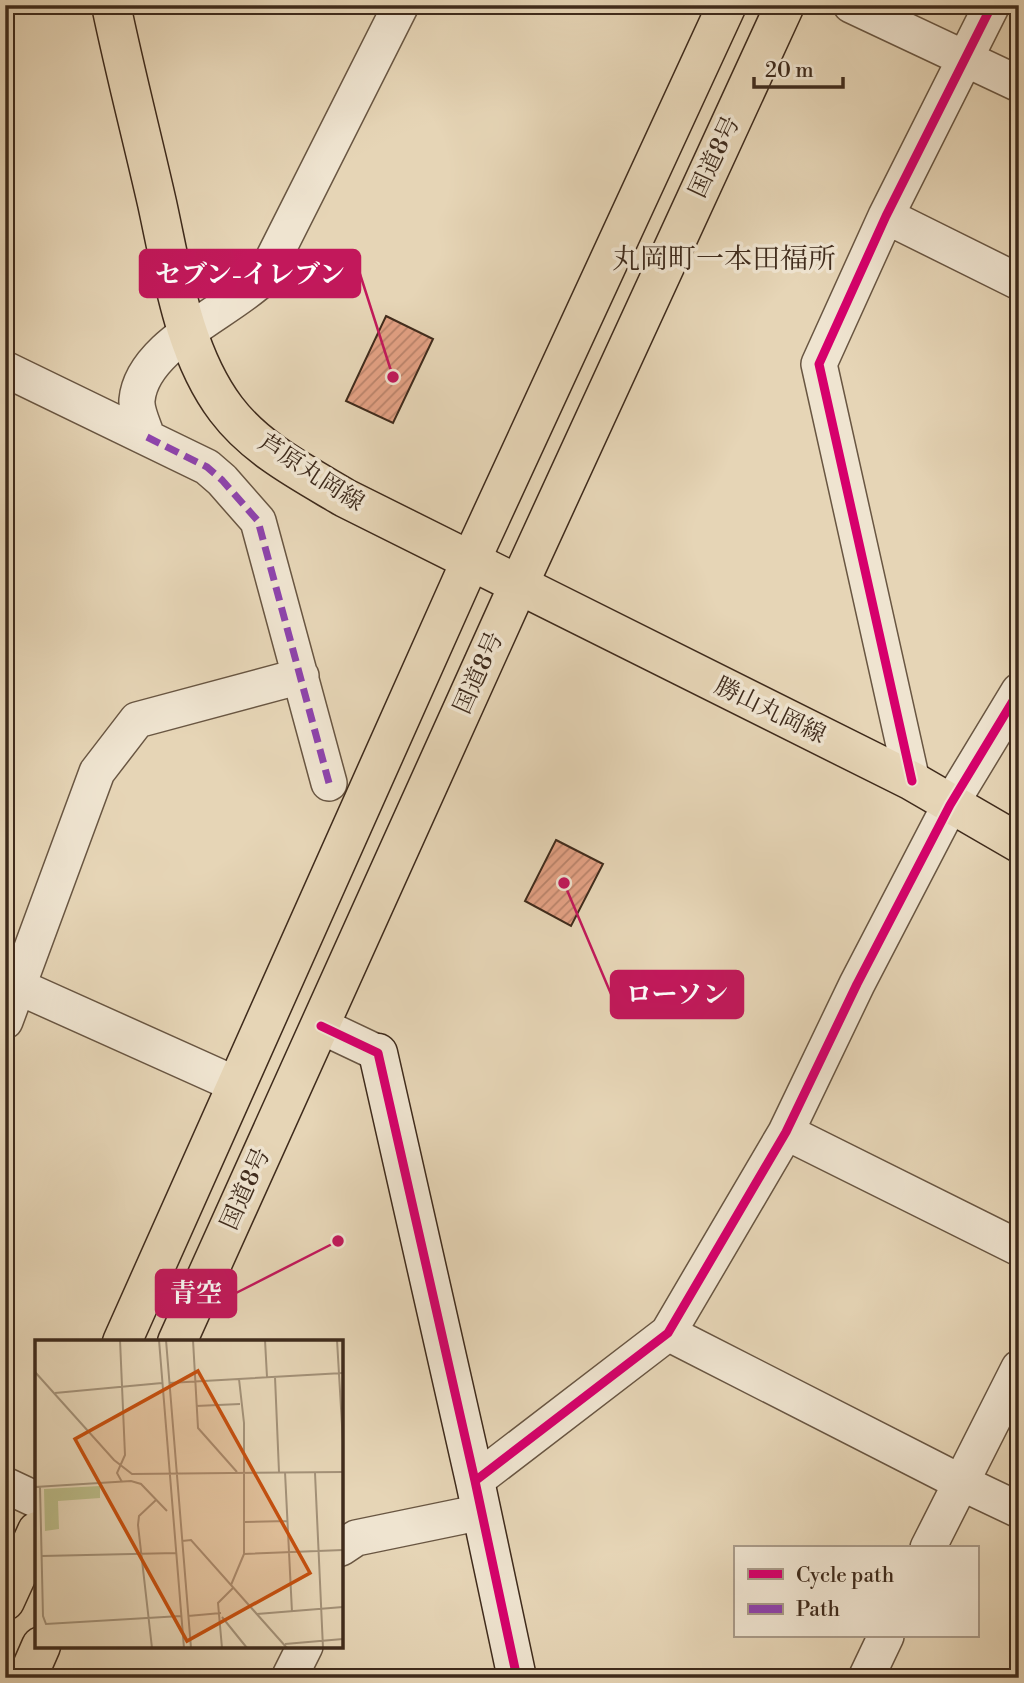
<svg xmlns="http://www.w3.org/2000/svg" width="1024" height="1683" viewBox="0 0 1024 1683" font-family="'Libre Bodoni','Noto Serif JP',serif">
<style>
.building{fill:url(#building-hatch);stroke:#3f2b1c;stroke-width:2}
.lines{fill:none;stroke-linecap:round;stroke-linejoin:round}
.street-casing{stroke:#695642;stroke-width:38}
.secondary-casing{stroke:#3f2b1c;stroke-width:41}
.primary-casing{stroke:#3f2b1c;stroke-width:41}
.highway-casing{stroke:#3f2b1c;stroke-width:41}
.street{stroke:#efe4d0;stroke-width:35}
.secondary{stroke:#efe4d0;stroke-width:38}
.primary{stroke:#e6d5b6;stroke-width:38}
.highway{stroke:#e6d5b6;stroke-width:38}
.quiet{stroke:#8e44ad;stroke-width:7;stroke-dasharray:14 7;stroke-linecap:butt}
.cycleway-casing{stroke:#efe4d0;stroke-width:13}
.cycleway{stroke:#d6006c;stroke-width:9}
.labels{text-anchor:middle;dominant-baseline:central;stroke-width:7;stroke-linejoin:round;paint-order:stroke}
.street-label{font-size:24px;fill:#3f2b1c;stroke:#efe4d0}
.quarter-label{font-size:28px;fill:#3f2b1c;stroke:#efe4d0}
.inset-road{fill:none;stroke:#a39178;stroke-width:2}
.view{fill:#c6500f;fill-opacity:0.15;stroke:#c6500f;stroke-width:3.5}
.inset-edge{fill:none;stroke:#3f2b1c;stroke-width:3.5}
.leader{fill:none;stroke:#c2185b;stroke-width:2.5}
.callout-dot{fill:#c2185b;stroke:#efe4d0;stroke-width:2.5}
.callout{fill:#c2185b;stroke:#c2185b;stroke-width:2.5}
.callout-label{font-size:26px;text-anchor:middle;font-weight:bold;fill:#fff}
</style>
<defs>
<pattern id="building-hatch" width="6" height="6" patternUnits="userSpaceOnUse" patternTransform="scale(1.75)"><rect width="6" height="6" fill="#e3a184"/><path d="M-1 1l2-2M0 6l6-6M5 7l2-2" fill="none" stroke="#b9836b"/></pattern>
</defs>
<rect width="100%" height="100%" fill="#e6d5b6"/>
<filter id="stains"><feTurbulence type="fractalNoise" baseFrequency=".00286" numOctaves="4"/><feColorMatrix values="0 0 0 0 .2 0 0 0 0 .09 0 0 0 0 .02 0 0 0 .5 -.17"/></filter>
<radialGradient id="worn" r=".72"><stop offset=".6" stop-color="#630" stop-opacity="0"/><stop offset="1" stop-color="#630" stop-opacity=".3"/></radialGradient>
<path class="building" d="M386 316 433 339 393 423 346 401Z
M556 840 603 864 571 926 525 901Z"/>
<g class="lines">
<g class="street-casing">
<path id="street" d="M851 5 1019 84
M886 216 1019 282
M5 369 207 467 222 480 258 521 329 783
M147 437C144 427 136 411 137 400 142 345 229 312 264 277L401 5
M912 781 819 364 886 216 992 5
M5 978 19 987 237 1085
M5 1021 97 772 137 720 301 676
M321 1026 378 1053
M786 1132 1019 1248
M668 1333 960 1482 1019 1510
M475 1481 668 1333 786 1132 857 984 950 805 1019 691
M5 1485 37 1500
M341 1548 356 1538 482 1512
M928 1548 1019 1368
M289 1678 305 1646
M866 1678 886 1636"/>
</g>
<g class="secondary-casing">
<path id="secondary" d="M378 1053 475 1481 517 1678"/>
</g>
<g class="primary-casing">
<path id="primary" d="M111 5C125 72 142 137 157 203 172 271 183 352 226 409 256 449 303 473 345 498L912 781 1019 843"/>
</g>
<g class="highway-casing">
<path id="highway" d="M122 1342 470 562 727 5
M177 1342 518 586 785 5
M5 1601 37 1531
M27 1678 41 1646"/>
</g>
<use href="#street" class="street"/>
<use href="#secondary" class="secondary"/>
<use href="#primary" class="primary"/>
<use href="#highway" class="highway"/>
<path class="quiet" d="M147 437 207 467 222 480 258 521 329 783"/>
<g class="cycleway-casing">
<path id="cycleway" d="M912 781 819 364 886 216 992 5
M321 1026 378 1053 475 1481 517 1678
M475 1481 668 1333 786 1132 857 984 950 805 1019 691"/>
</g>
<use href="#cycleway" class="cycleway"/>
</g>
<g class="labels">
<g class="street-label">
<text transform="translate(715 157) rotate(-65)">国道8号</text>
<text transform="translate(311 473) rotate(33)">芦原丸岡線</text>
<text transform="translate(479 673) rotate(-66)">国道8号</text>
<text transform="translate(770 711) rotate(26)">勝山丸岡線</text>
<text transform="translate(246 1189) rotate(-66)">国道8号</text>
</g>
<g class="quarter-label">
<text x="724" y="259">丸岡町一本田福所</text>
</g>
</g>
<g transform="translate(35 1340)">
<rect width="308" height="308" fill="#e6d5b6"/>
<path d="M65 146V158L23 161 24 189 10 191 9 149Z" fill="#bbbc89"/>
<path class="inset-road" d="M85 0 90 115 82 133 87 142M124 0 149 308M131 0 156 308M158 0 163 88 202 132M230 0 232 37M302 0 308 102M0 32 79 120 97 134 308 132M240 37 244 132M134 43 308 33M20 53 127 43M161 66 205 64M250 132 257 272M280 133 288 308M0 147 96 141 106 144 132 171M5 147 8 276 11 284 146 276M210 182 253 181M147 201 156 200 252 308M209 214 308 210M7 216 141 213M196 245 209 214V83L204 39M222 274 308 267M153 276 186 273M187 277 212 308M250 304 308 299M117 308 103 185 104 176 121 160M187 308 183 263 198 248"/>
<path class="view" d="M163 31 275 233 152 301 40 99Z"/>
<rect width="308" height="308" class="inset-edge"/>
</g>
<path class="leader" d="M393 377L360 274M564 883L611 994M338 1241L236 1293"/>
<g class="callout-dot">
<circle cx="393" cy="377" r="7"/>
<circle cx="564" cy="883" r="7"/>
<circle cx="338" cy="1241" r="7"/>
</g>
<g class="callout">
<rect x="140" y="250" width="220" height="47" rx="7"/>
<rect x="611" y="971" width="132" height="47" rx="7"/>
<rect x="156" y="1270" width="80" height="47" rx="7"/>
</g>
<g class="callout-label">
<text x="250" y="283">セブン-イレブン</text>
<text x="677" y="1003">ローソン</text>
<text x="196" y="1302">青空</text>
</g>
<rect width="1024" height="1683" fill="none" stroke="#e6d5b6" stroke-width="28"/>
<rect x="7" y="7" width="1010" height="1669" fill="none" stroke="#3f2b1c" stroke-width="3.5"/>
<rect x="14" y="14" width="996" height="1655" fill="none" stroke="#3f2b1c" stroke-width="2"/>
<rect x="734" y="1546" width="245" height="91" fill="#efe4d0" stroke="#a99a88" stroke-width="2"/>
<rect x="748" y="1569" width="35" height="10" fill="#d6006c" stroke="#a99a88" stroke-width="2"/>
<text x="796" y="1582" font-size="21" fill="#3f2b1c">Cycle path</text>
<rect x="748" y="1604" width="35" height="10" fill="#8e44ad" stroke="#a99a88" stroke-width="2"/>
<text x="796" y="1616" font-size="21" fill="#3f2b1c">Path</text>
<path d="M754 77v10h89v-10" fill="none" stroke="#3f2b1c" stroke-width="3.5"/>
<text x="765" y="77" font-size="21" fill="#3f2b1c" stroke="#efe4d0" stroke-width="5" paint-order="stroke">20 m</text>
<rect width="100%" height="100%" filter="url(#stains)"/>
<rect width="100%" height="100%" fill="url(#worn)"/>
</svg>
